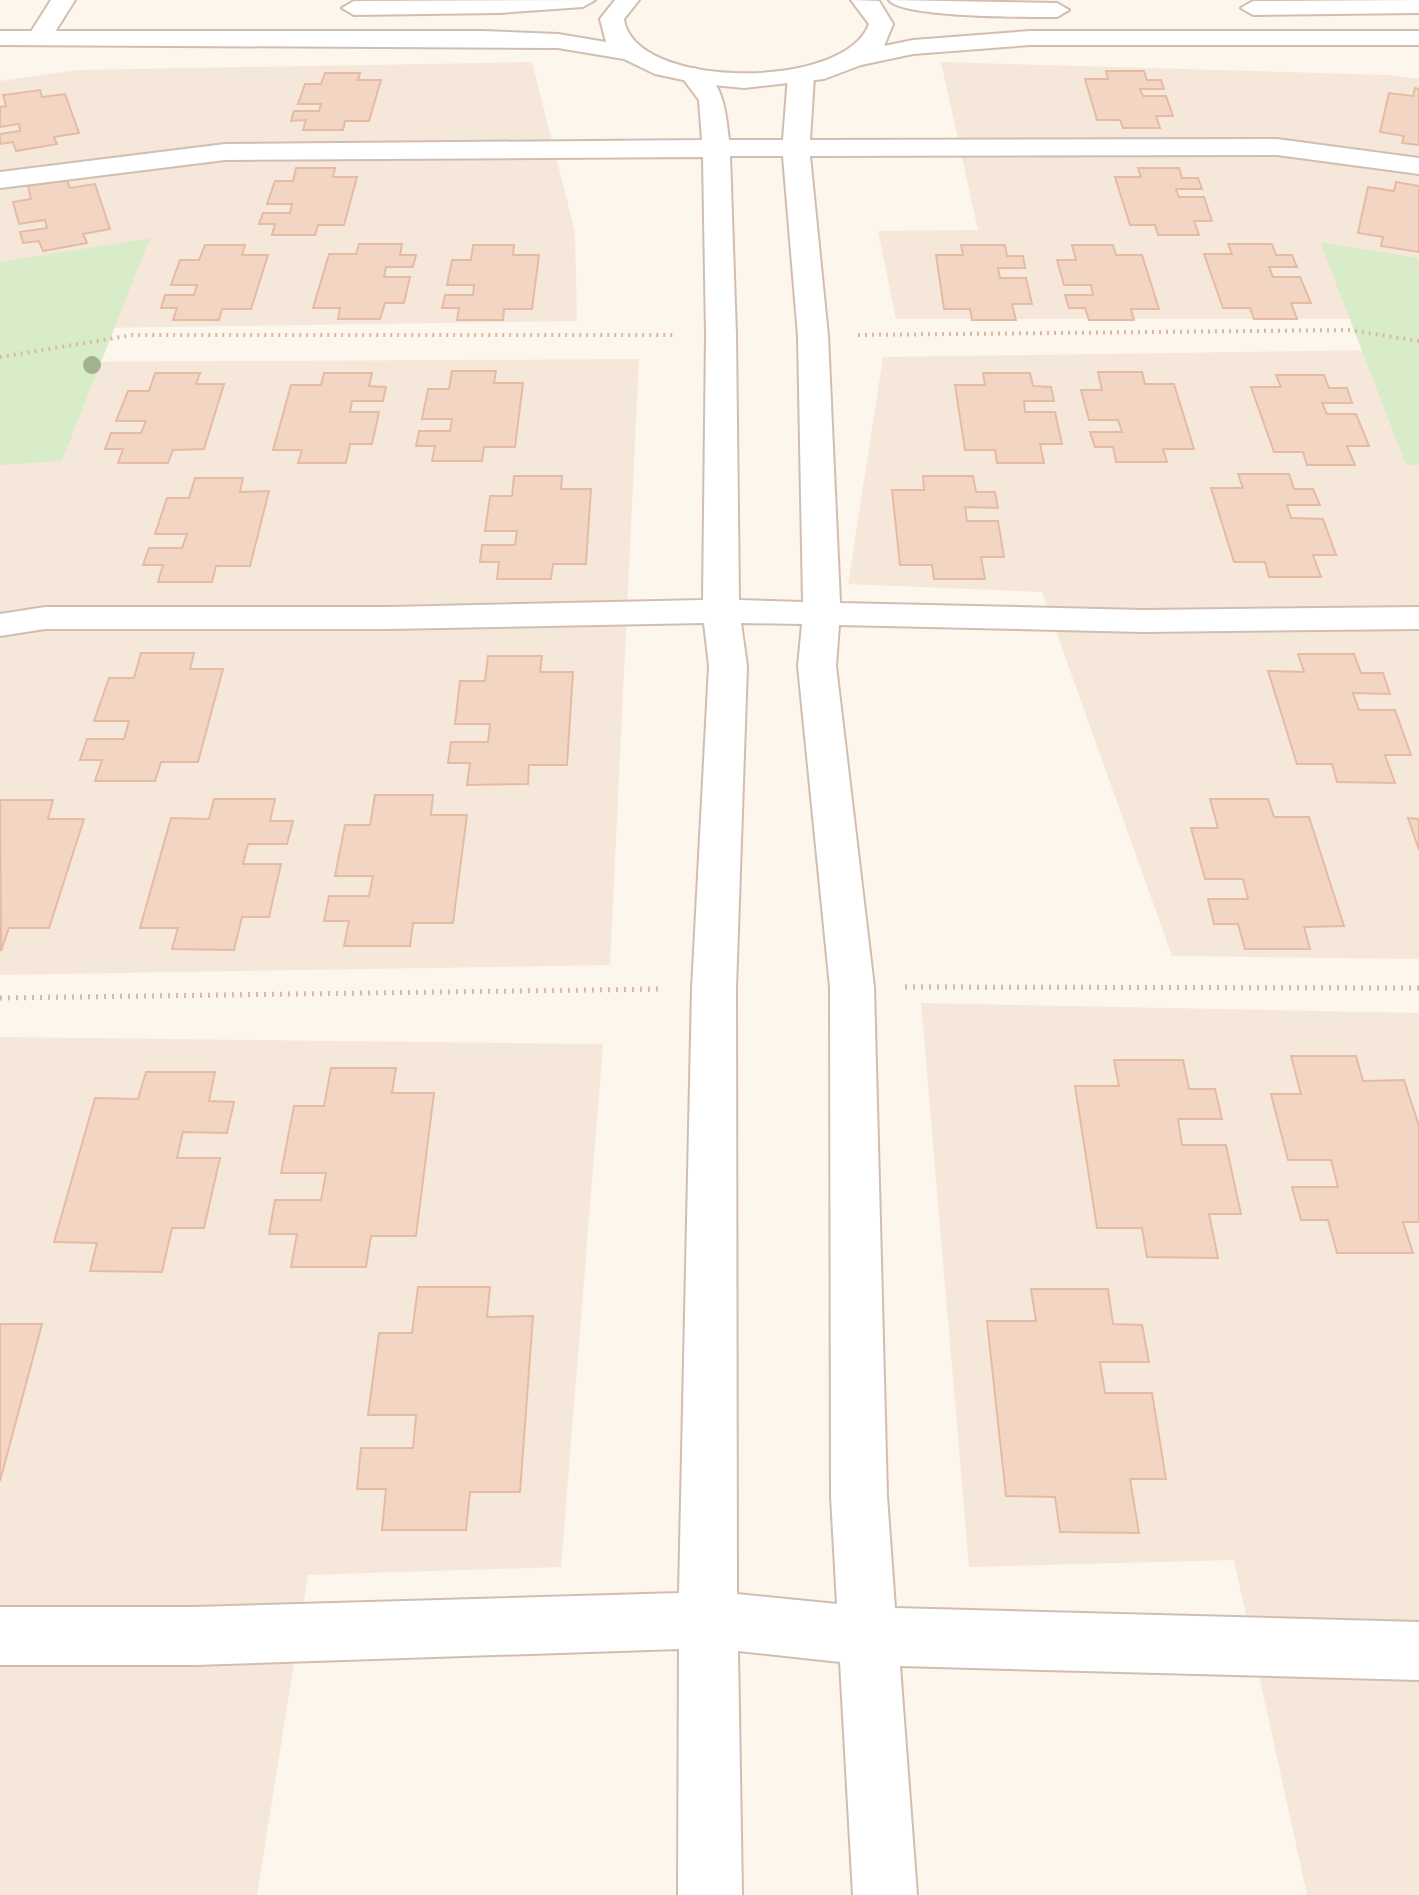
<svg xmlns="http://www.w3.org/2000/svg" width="1419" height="1895" viewBox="0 0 1419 1895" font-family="'DejaVu Sans',sans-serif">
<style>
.residential{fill:#f5e8da}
.green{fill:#d8ecc9}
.building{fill:#f3d5c3;stroke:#e6bba3;stroke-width:2}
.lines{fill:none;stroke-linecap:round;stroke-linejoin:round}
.minor-casing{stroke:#d1beb0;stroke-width:4}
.tertiary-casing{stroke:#d1beb0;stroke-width:4}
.path-far1{stroke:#d9b8a5;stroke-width:4;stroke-dasharray:2 5;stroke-linecap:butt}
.path{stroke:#d9b8a5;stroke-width:5;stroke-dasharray:2 6;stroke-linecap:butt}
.minor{fill:#fff;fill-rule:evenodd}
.tertiary{fill:#fff;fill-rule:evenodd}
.tree{fill:#a0b28e}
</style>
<rect width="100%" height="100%" fill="#fdf6ec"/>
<path class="residential" d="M532 62 575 232 577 321 96 328 0 345V81L78 70Z
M941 62 1389 75 1419 79V324L1390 319H896L878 231 978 230Z
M1382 350 1419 356V959L1172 956 1042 592 848 584 883 357Z
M639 359 610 965 0 975V367L26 362Z
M921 1003 1419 1013V1895H1307L1234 1560 969 1567Z
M0 1037 603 1044 561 1567 308 1575 257 1895H0Z"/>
<path class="green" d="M150 238 62 461 0 465V262Z
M1320 242 1419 258V465H1406Z"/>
<path class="building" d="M1106 71H1144L1147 80H1161L1164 89H1140L1143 96H1166L1173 116H1156L1160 128H1123L1120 120H1097L1085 79H1108Z
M325 73H360L358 80H381L369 121H345L343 130H303L306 120 291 121 294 111H319L321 104H298L305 84H321Z
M1415 88 1419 89V145L1402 143 1404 136 1380 132 1389 93 1413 96Z
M40 90 42 97 65 94 79 133 54 137 57 144 16 151 13 142 0 144V134L20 131 19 124 0 127V107L6 106 3 95Z
M296 168H335L333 177H357L344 225H318L315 235H272L275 224H259L263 213H290L292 204H267L275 181H293Z
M1138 168H1179L1182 178H1198L1202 189H1176L1179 197H1204L1212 221H1194L1199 235H1158L1155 225H1130L1115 177H1141Z
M67 180 70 188 95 184 110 229 83 234 87 243 43 251 39 241 23 243 20 232 47 228 45 220 19 224 13 202 31 199 28 186Z
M1396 182 1419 186V252L1381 246 1383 237 1358 233 1368 187 1394 191Z
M359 244H402L400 255H416L413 267H386L384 277H410L404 303H385L380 319H338L340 308H313L329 254H356Z
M1228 244H1272L1276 255H1292L1297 267H1269L1273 277H1300L1311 303H1291L1297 319H1254L1250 308H1223L1204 254H1232Z
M205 245H245L242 255H268L251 309H222L219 320H173L177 308H161L165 295H194L197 285H171L180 260H199Z
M473 245H514L513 255H539L532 309H504L503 320H457L459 308H442L445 295H473L474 285H447L452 260H471Z
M961 245H1005L1007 256H1023L1025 268H998L1000 278H1026L1032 304H1012L1016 320H972L970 309H944L936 255H963Z
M1072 245H1113L1116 255H1142L1159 309H1131L1134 320H1089L1085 308H1069L1065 295H1093L1091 285H1064L1057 260H1076Z
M452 371H496L494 383H523L515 447H484L482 461H432L435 446H416L419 431H450L452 419H422L428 389H449Z
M1098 372H1142L1145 384H1174L1194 449H1163L1167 462H1116L1113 447H1095L1090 432H1122L1118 420H1089L1081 390H1102Z
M155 373H200L196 384H224L204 449 173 450 168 463H118L123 449H105L111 433H141L146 421H116L128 391H149Z
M324 373H372L369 386 386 387 383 401H352L350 412H379L372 444H350L346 463H298L302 450H273L291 385H321Z
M983 373H1030L1033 386 1051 387 1054 401H1024L1025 412H1055L1062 444H1040L1044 463H997L995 450H965L955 385H985Z
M1276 375H1324L1329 388H1347L1352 403H1322L1327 414H1356L1369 446H1347L1355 465H1307L1303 452H1274L1251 387H1281Z
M1238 474H1289L1294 489H1313L1320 505H1287L1291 518 1323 519 1336 555H1313L1321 577H1269L1265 562H1234L1211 488H1243Z
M514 476H562L561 489H591L586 564H553L551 579H497L499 562H480L482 545H515L517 531H485L490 496H512Z
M923 476H973L976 492H995L998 508 965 507 967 521H998L1004 557H981L985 579H934L932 565H900L892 490H924Z
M195 478H243L240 492 269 491 250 566H216L212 582H158L163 565H143L149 548H182L187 534H155L167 498H189Z
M141 653H194L190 669H223L198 762H161L155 781H95L102 760H80L87 739H124L129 721H94L109 678H134Z
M1298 654H1354L1361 673H1383L1390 694 1353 693 1359 710H1395L1411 755H1385L1395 783 1337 782 1332 764H1297L1268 671 1304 672Z
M488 656H542L540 672H573L567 765H529L528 784 467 785 470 763H448L451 742H488L490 724H455L460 681H485Z
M375 795H433L431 815H467L453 923H413L410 946H344L349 921H324L329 896H369L373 876H335L345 825H370Z
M214 799H275L270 821H293L287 844H248L243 864H281L269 917H242L234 950 172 949 178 928H140L171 818 209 819Z
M1210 799H1268L1274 817H1309L1344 926 1304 927 1310 949H1245L1238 924H1214L1208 899H1248L1243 879H1205L1191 828H1218Z
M0 800H53L48 819H84L49 928H9L1 951Z
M1408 818 1419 819V850Z
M1291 1056H1356L1363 1081 1404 1080 1419 1126V1222H1403L1413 1253H1337L1328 1220H1301L1292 1187H1338L1331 1160H1288L1271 1094H1301Z
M1114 1060H1183L1189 1089H1215L1222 1119H1178L1182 1145H1226L1241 1214H1209L1218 1258 1147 1257 1142 1228H1097L1075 1086H1119Z
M331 1068H396L392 1093H434L416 1236H371L366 1267H291L297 1234H269L275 1200H321L326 1173H281L294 1106H324Z
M146 1072H215L209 1101 234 1102 227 1133 183 1132 177 1158H220L204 1228H172L162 1272 90 1271 97 1243 54 1242 95 1098 138 1099Z
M418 1287H490L487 1317 533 1316 520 1492H470L466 1530H382L386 1489H357L361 1448H413L416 1415H368L379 1333H412Z
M1031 1289H1108L1113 1324 1142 1325 1149 1362H1100L1105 1393H1152L1166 1479H1130L1139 1533 1060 1532 1055 1497 1006 1496 987 1321H1036Z
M0 1324H42L0 1481Z"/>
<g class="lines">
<g class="minor-casing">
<path id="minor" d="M51 0H75L48 43H30L27 38Z
M694 68C724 76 726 115 729 140H783L788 76 801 68 814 76 810 140 1277 139 1419 158V174L1277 155 810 156 828 336 840 603 1143 610 1419 607V629L1143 632 839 625 836 666 874 987 887 1496 895 1608 1419 1622V1680L900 1666 917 1895H853L840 1662 738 1651 742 1895H678L679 1649 195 1665H0V1607H195L679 1593 692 989 709 666 704 623 388 629H45L0 636V614L45 607H388L703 600 706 335 703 157 225 160 0 188V172L225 144 702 140 699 100 681 76ZM730 156H783L798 336 803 602 739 600 736 335ZM741 623 802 624 798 666 830 987 831 1496 837 1604 737 1594 736 989 747 666Z"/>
</g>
<g class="tertiary-casing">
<path id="tertiary" d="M595 0 583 7 499 13 354 15 342 8 354 1Z
M615 0H639L624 19C633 90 846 91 869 24L851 0 879 1 893 24 884 46 913 40 1030 31H1419V45H1030L913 54 861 65 824 79 744 88 702 84 655 74 624 59 558 48 0 45V31H483L558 34 606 42 600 19Z
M889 0 1057 3 1069 10 1057 17C1030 17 902 18 889 0Z
M1419 0V13L1253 15 1241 8 1253 1Z"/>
</g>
<path class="path-far1" d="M858 335 1349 330 1419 341
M0 357 133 335H676"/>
<path class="path" d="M905 987 1419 988
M0 998 663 989"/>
<use href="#minor" class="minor"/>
<use href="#tertiary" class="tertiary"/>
</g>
<circle class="tree" cx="92" cy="365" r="9"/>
</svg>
